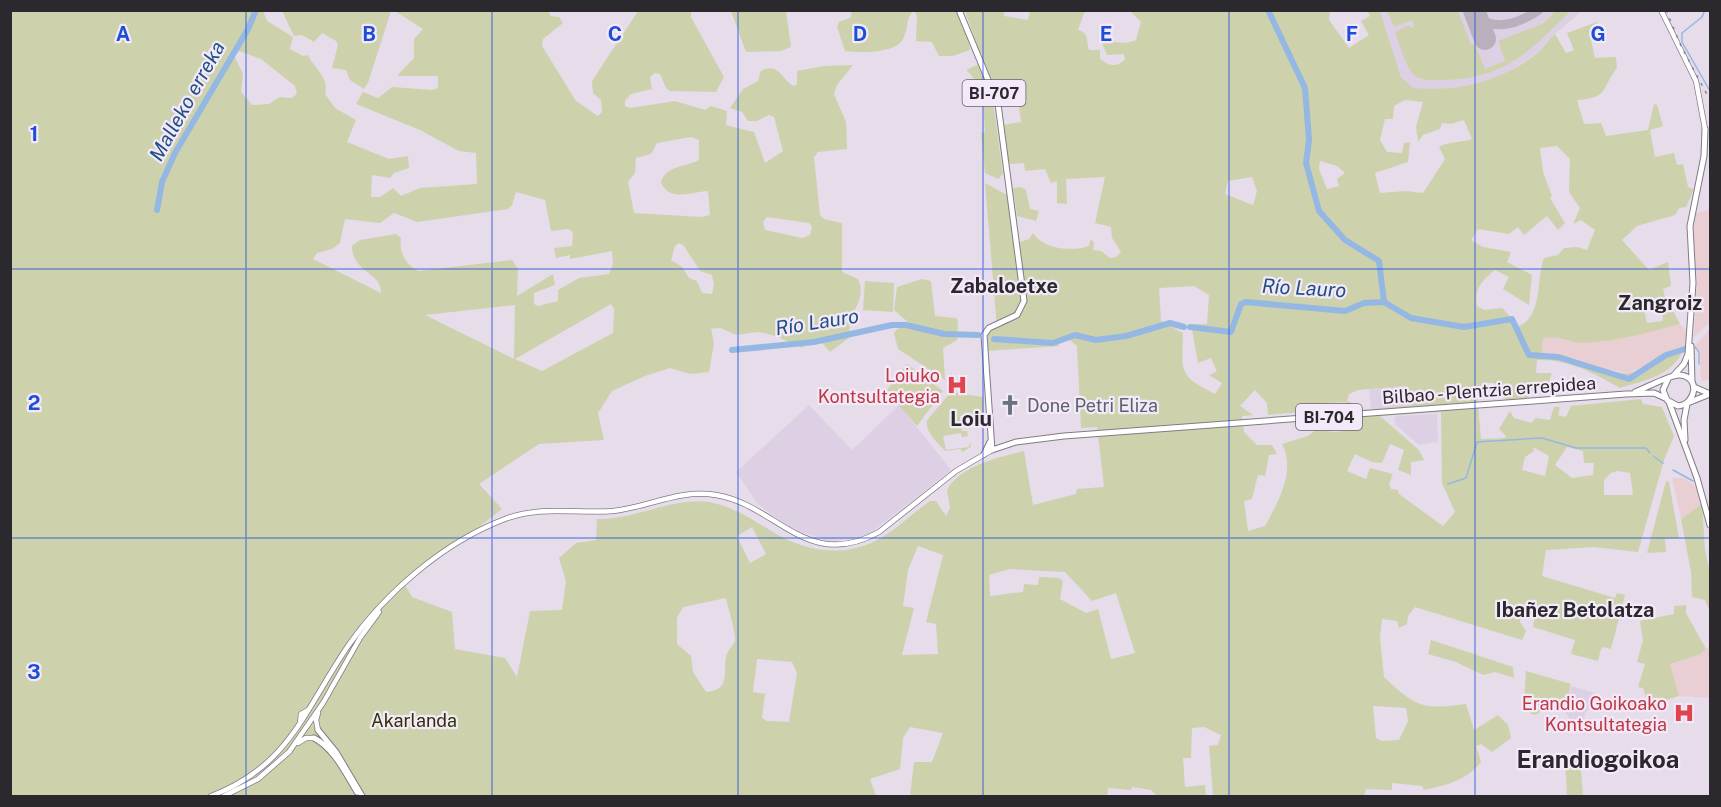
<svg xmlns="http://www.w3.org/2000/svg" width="1721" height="807" viewBox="0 0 1721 807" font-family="'Public Sans',sans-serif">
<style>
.built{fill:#ded0e4}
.industrial{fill:#e9cfd3}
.green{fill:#cdd2ad;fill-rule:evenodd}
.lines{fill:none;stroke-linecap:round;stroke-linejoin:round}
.stream{stroke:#94b8e3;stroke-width:1.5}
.river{stroke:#94b8e3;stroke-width:6}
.taxiway{stroke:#b8b0bc;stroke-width:9}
.runway{stroke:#b8b0bc;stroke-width:22}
.secondary-casing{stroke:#837b87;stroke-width:6}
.primary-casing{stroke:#837b87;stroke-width:7}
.secondary{stroke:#fff;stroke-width:4.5}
.primary{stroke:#fff;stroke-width:5}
.rail{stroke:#8a838d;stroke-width:1.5;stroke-dasharray:3 6;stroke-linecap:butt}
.grid{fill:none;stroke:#1d4ed8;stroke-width:1.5;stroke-opacity:0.55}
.labels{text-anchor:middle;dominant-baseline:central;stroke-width:4.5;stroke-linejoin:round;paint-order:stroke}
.shield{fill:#f3e9f8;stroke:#68636b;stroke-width:1.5}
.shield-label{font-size:16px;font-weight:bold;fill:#2c292e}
.health-label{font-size:18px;fill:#be3a42;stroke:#f3e9f8;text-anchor:end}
.street-label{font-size:18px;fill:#2c292e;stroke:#f3e9f8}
.worship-label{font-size:18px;fill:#5b616d;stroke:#f3e9f8;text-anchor:start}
.park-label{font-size:18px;fill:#2e3206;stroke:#f3e9f8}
.water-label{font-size:20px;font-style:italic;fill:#1f5085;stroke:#f3e9f8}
.neighbourhood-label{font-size:20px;font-weight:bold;fill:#2c292e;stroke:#f3e9f8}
.quarter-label{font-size:21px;font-weight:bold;fill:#2c292e;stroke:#f3e9f8}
.district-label{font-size:24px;font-weight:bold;fill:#2c292e;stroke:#f3e9f8}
.grid-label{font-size:20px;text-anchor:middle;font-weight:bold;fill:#1d4ed8;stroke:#f3e9f8;stroke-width:4.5;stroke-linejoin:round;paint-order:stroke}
</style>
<rect width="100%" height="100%" fill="#e6dcea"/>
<path class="built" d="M1380 11H1582L1548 40 1537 53 1510 71 1472 87 1427 90 1413 89 1401 77Z
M1405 386 1415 405 1371 410 1369 389Z
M809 405 852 450 899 405 951 470 869 534 853 539 828 541 788 527 758 504 736 472Z
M1437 414 1438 442 1419 445 1396 425 1394 420 1396 416Z
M1572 686 1594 693 1590 707 1585 713 1583 725 1568 726 1569 718 1561 705V700L1567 701Z"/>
<path class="industrial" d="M1710 210V322L1694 337 1697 283 1693 232 1695 213Z
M1680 324 1686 331V346L1629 373 1601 368 1564 355 1548 356 1542 353 1543 339 1549 337 1584 343 1656 331Z
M1710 329V380L1701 381 1700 351 1695 346Z
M1672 478H1684L1695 486 1702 504 1681 519Z
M1710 646V698L1679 696 1670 664 1699 655Z"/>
<path class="green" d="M956 10 958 13 964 11 970 50 953 56H939L932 42 916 41 917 16 914 11C906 17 908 28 904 37 898 54 860 53 845 51L837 27 839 22 850 18 852 11Z
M10 11H263L267 21 293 37 290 49 303 56 308 55C314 68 330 79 325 94L335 108 356 120 347 142 389 159 408 156 409 168 394 173 390 178 372 175 371 197H380L393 188 401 196 420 188 477 184 476 153 459 151 420 130 356 104 363 92 378 98 392 87 432 90 438 88V76H397L414 58V39L423 29 395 11H548L551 16 559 17 563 23 543 39 542 46 576 101 598 116 602 112 601 100 593 93 592 81 638 11H691V17L724 77 716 92 670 91 666 88 660 74 655 73 650 77 652 89 631 94 625 101V106L630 108 675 101 705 110 711 106 727 111 726 125 754 132 765 163 783 151 774 117 769 115 757 121H748L742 112 730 108 743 89 758 81 761 71C779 61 782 81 794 86L797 84V71L824 66 853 65 837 85 834 94 846 122 847 149 818 152 814 157 820 215 824 219 842 223V272L858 279C865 294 857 307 849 319L850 337 830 352 822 343H810L802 348C788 342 775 334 758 332 750 332 741 336 734 334 723 330 725 327 711 329L714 343 709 372 690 374 670 368 645 376 612 391 598 413 604 440 539 444 479 484 502 509 405 585 412 597 452 612 455 649 505 658 517 677 530 611 562 610 566 581 559 558 576 543 596 540 597 519C635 520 672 497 709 502 732 506 752 519 771 531 804 551 843 559 879 539 897 529 913 513 930 501H936L946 516 950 508 947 490C961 465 998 458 1024 451L1033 505 1076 494 1077 489 1104 487 1097 427 1081 428 1077 346 1066 337 1059 338V346L987 351 988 332 997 327 985 183 1007 195 1014 244 1029 239 1033 233C1042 249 1072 252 1089 246L1091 239 1094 243 1093 250 1101 251 1110 258 1116 257 1121 252 1112 238 1111 227 1095 223 1105 177 1066 179 1067 204 1057 203V181L1051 183 1045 169 1025 171 1024 163 1008 164 1003 125 1021 122 1019 106 1013 94 1016 89 1010 86 993 101 1003 174 998 179 985 173 981 133 985 132C984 111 984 85 966 70L979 64 983 55 979 51 965 11H1004V16L1028 20 1030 11H1089L1084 13 1078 30C1090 34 1086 40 1089 50H1100V59C1109 66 1117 68 1125 59L1124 54 1107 55 1101 41 1102 33 1107 31 1114 42 1127 43 1136 40 1141 22 1130 11H1330L1329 20 1349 48 1369 35 1361 21 1370 16 1367 11H1380L1401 77 1413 88C1457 92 1500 82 1536 54 1543 48 1548 40 1555 34L1566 53 1574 50 1567 33 1597 22 1595 36 1591 40 1595 58 1616 57 1617 68C1600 89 1611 97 1577 100L1584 124 1601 123 1606 136 1648 130 1654 104 1657 105 1663 126 1650 130 1655 157 1674 153 1677 165 1683 164 1688 187 1694 189 1686 207 1679 208 1675 215 1637 226 1622 240 1649 270 1668 262 1671 286 1663 289 1666 304 1644 309 1647 323 1663 321 1662 310 1671 307 1680 324C1650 333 1615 341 1584 343 1571 343 1555 334 1543 339L1542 353C1550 357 1556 352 1564 355 1579 360 1617 378 1634 372 1652 365 1664 353 1684 347 1675 375 1646 380 1620 388 1594 373 1568 359 1537 360L1536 373H1552L1548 384 1536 386 1527 399 1507 400 1495 392V383H1482L1477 394 1481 439 1505 438 1506 436 1499 429 1510 411 1514 418 1532 423 1535 418 1550 420 1554 407H1560L1558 415 1566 417 1571 406 1641 399 1643 404 1662 407 1674 436 1664 460 1638 552 1593 547 1546 550 1542 576 1615 598 1617 593 1625 595 1611 649 1604 647 1601 649 1598 661 1571 654 1575 640 1533 627 1535 615 1521 610 1520 622 1526 631 1522 640 1415 607 1408 616 1407 624 1399 628 1397 621 1382 619 1380 638 1384 677C1416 707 1422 710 1466 704L1474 730 1498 715 1508 725 1511 738 1492 752 1481 744 1476 746 1481 762C1466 781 1446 785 1424 790L1422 786 1392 783V790L1366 789 1364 796H1213L1209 746 1218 745 1221 735 1204 727 1192 728 1191 758H1183L1185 787 1205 785 1206 796H1157L1151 790 1132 787 1131 790 1108 788 1107 796H910L914 762H932L943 733 910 727 903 738 900 769 870 779 876 796H11ZM239 51 261 59 295 86 297 94 291 98 280 97 269 104 252 105 241 92 243 74 234 55ZM1405 100 1423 102 1416 127 1418 142 1423 135 1440 129 1442 123 1451 124 1464 120 1472 139C1460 143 1449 141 1439 147L1445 159 1423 193 1406 191 1380 193 1375 173 1408 162 1410 142 1404 143 1402 153 1387 152 1380 140 1385 119H1393L1394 106ZM691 137 699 140V160C686 167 664 166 661 183 670 202 691 192 708 191L710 215 702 217 634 213 628 182 635 173 636 158 651 154 657 143ZM1557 146 1570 159 1569 192 1580 208 1573 224 1581 220 1595 230 1587 250 1577 247 1564 248 1558 255 1544 258C1536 279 1543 316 1519 326L1502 308 1484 310 1477 306C1474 289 1482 280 1495 270L1509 277 1503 289 1529 305 1532 275 1507 262 1511 252 1483 247 1471 240 1478 229 1509 234 1518 227 1524 235 1547 216 1558 230 1565 223 1550 198 1552 196 1543 172 1540 148ZM1320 161 1337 166 1345 173 1337 179 1339 186 1327 189 1319 169ZM1252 177 1257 191 1253 205 1225 194 1228 181ZM516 192 545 200 551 231 568 229 573 232 572 246 554 248 556 258 570 255V259L612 251 613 264 609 274 579 278 558 290V301L538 306 534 304V293L555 285 553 274 517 296 518 269 512 260 418 271C405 264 399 252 401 238L396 234 360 240 352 246C352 273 382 272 381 293L313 259 317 253 332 249 340 243 345 219 380 223 394 213 417 222 508 209 512 205ZM767 217 809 223 812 227 810 235 802 238 765 230 763 222ZM679 243 684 246 700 271 712 275 714 285 712 294 702 293 697 281 689 278 682 267 671 260 675 246ZM1194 286 1209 295 1207 324H1191L1198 363 1211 358 1217 371 1209 375 1222 383 1215 394C1178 375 1182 373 1183 333L1161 321 1159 288ZM611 304 614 309 613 333 542 371 515 359ZM515 305 514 359 425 315ZM1405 386 1414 405 1353 411 1351 403 1347 401 1349 394 1358 390ZM1255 390 1267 403 1268 415 1326 410 1327 403 1346 402 1348 430 1335 432 1316 430 1308 436 1282 444C1296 471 1278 503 1265 526L1248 531 1244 501 1252 499 1258 475 1265 476 1269 455 1277 454 1272 445H1257L1244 432 1242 416 1253 415 1240 406ZM1441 412 1442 483 1455 512 1443 526 1399 494 1398 490 1391 489 1389 484 1393 474 1370 468 1366 479 1347 471 1355 454 1372 462 1382 463 1390 444 1404 450 1398 470 1411 475V462L1424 460 1419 450 1380 416ZM1533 447 1549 456 1545 476 1522 470 1525 457 1534 451ZM1567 447 1583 451 1584 463H1594L1593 475 1572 478 1555 465ZM1617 471 1630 473 1633 495H1604V480L1611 473ZM752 527 766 554 750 563 737 536ZM918 546 943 555 926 622 936 624 938 654 902 655 914 608 903 606 908 570ZM1009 569 1065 572 1092 601 1116 593 1135 653 1111 659 1098 609 1086 613 1060 599 1063 581 1059 578 1039 577 1038 585 1024 584 1023 592 990 596 989 575ZM726 598C728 608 736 632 735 641 733 646 727 651 726 657 723 673 731 690 706 692L693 672 691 656 677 644V618L683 607ZM757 659 792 662 797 673 789 722 767 721 762 718 765 694 753 692ZM1373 706 1406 708 1408 721 1399 740 1382 741 1376 738Z
M282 11H391L368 83 364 89 350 80 346 70 332 68 338 45 336 41 322 33 314 42 302 35 294 36Z
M731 11H786L791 47 781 51 746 52Z
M1387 11H1458L1471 45 1475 44 1485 69 1505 61 1498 41 1544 23 1555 11H1571C1529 51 1507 78 1445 80 1434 80 1422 82 1414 75 1404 65 1400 44 1395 32L1409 25 1411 28 1414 27 1412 20 1394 27Z
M1021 187 1026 190 1030 209 1039 211 1036 221 1017 216 1013 188Z
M922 279 931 281 935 316 956 318 958 321 957 340 943 348 945 380 898 349 894 333 897 329 910 324 894 310 897 287Z
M865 281 894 283 893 312 863 310Z
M907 364 943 391 917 426 886 391Z
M951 392 983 397 984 415 960 416 962 431H967L968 436 962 437 961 433 943 436 946 450 969 447 970 442 971 447 962 452 961 449 945 451C937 442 925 433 927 420Z
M1666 481 1669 482 1679 538 1665 539 1666 552 1647 553Z
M1702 504 1705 550 1710 573V612L1705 600 1692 597 1691 572 1681 519Z
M1686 605V613L1706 649 1699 655 1670 664 1679 696 1649 705 1643 688 1638 687 1645 664 1637 662 1643 640 1640 621 1674 614V606Z
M1431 640 1513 667 1514 678 1495 672 1483 675 1456 662 1428 654Z
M1526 671 1571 684 1567 702 1561 700 1535 715 1531 714 1524 700Z
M1580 760 1583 796H1567L1565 762Z"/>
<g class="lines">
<path class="stream" d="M1705 10 1702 17 1682 33V42L1710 91
M1695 347 1699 352V364
M1653 456 1663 463
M1673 470 1693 481
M1448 484 1466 478 1477 442 1542 438 1576 448H1646L1650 453"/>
<path class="river" d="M1268 10 1305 88 1309 140 1306 163 1319 211 1345 240 1379 261 1384 302
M157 210 162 182 175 153 248 29 256 10
M1190 327 1231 332 1241 304 1246 302 1345 311 1364 303 1384 302 1411 318 1464 327 1512 319 1529 355 1558 357 1629 379 1666 355 1685 349
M994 339 1053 343 1075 335 1096 340 1126 336 1170 323 1184 327
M732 350 814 342 892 325H906L944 334 978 335"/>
<path class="taxiway" d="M1475 13C1491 34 1520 23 1539 10"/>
<path class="runway" d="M1474 10 1485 39"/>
<g class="secondary-casing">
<path id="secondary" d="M1661 10 1696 81 1705 129
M300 723 301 714 308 710
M318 730 316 720 318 713
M298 743 306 738H314
M289 752 323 703 360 638 379 612
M211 796C289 767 305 709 348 646 385 593 444 542 505 519 541 505 577 514 613 511 649 507 679 489 716 495 777 505 807 572 879 532L956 471 992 450
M224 796 258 779 290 751"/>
</g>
<g class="primary-casing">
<path id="primary" d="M959 10 998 104 1024 301 1017 315 989 328 984 335 992 450 1016 442 1064 436 1626 394 1654 393 1665 398
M1691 346 1692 382
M1673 376 1684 364 1688 354 1693 283 1690 226 1704 156 1705 129
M1694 387 1710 394
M1635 392C1646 388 1671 374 1680 375 1701 377 1696 404 1678 406L1667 400 1663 390 1668 379
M1669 402 1697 478 1710 525
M1690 402 1710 394
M1685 440 1684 420 1687 404
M984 454 990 442
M318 730 336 752 362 796
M314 738C334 748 346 774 357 792"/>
</g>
<use href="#secondary" class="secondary"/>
<use href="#primary" class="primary"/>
<path class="rail" d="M1666 10 1681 46 1710 100"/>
</g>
<path class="grid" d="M246 10V796M492 10V796M738 10V796M983 10V796M1229 10V796M1475 10V796M10 269H1710M10 538H1710"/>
<defs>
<g id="hospital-bare" transform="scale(1.62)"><path d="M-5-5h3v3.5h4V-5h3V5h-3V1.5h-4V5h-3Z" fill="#e0444e" stroke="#f3e9f8" stroke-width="2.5" paint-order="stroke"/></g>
<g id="church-bare" transform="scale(1.62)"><path d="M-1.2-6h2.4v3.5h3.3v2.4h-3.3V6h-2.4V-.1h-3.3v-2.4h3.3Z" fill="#6b7280" stroke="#f3e9f8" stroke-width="2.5" paint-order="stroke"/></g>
</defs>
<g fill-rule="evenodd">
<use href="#hospital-bare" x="957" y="385"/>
<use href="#church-bare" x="1010" y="405"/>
<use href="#hospital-bare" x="1684" y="713"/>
</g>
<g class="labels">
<g class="shield">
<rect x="962.5" y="80" width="63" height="26" rx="4.5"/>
<rect x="1296" y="404" width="66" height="26" rx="4.5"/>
</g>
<g class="shield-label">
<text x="994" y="93">BI-707</text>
<text x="1329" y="417">BI-704</text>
</g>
<g class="health-label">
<text x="940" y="375">Loiuko<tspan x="940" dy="21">Kontsultategia</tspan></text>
<text x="1667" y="703">Erandio Goikoako<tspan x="1667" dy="21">Kontsultategia</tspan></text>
</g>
<g class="street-label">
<text transform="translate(1489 390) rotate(-4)">Bilbao - Plentzia errepidea</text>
</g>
<g class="worship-label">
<text x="1027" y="405">Done Petri Eliza</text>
</g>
<g class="park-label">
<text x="414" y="720">Akarlanda</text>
</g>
<g class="water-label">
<text transform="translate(187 101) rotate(-61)">Malleko erreka</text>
<text transform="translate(1304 288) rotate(3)">Río Lauro</text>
<text transform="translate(817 322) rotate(-9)">Río Lauro</text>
</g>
<g class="neighbourhood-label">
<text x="1004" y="286">Zabaloetxe</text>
<text x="1660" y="303">Zangroiz</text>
<text x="1575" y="610">Ibañez Betolatza</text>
</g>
<g class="quarter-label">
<text x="971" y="418">Loiu</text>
</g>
<g class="district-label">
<text x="1598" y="759">Erandiogoikoa</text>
</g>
</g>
<g class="grid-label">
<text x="123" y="41">A</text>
<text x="369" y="41">B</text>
<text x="615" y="41">C</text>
<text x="860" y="41">D</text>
<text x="1106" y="41">E</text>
<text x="1352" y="41">F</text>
<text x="1598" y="41">G</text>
<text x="34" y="141">1</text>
<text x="34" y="410">2</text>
<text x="34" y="679">3</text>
</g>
<rect width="1721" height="807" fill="none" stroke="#2c292e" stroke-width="24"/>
</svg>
